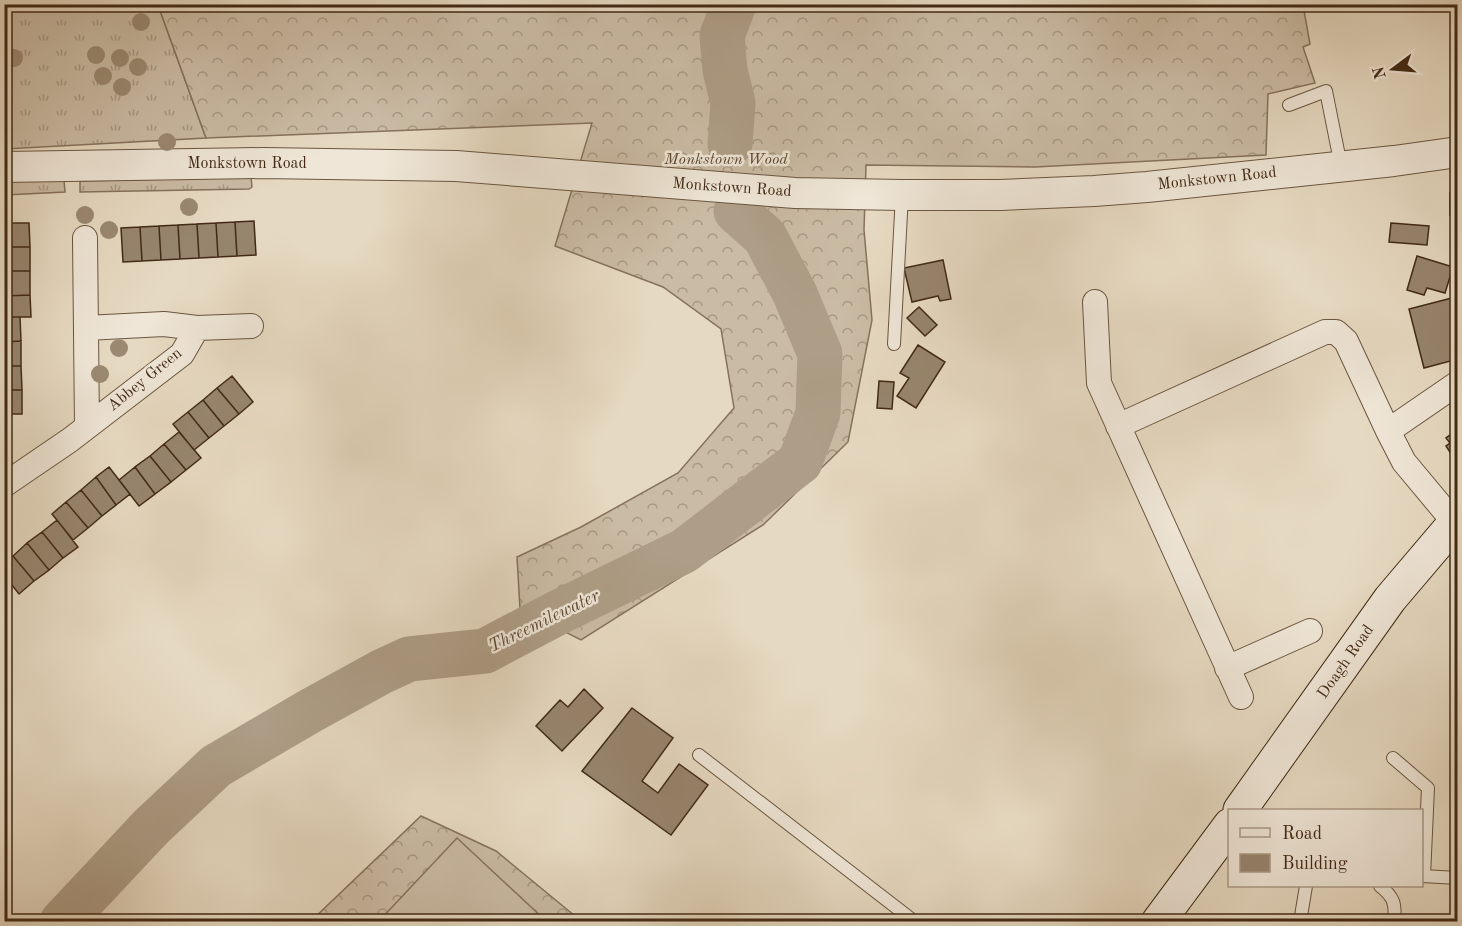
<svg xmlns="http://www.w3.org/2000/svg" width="1462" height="926" viewBox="0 0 1462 926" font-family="'Old Standard TT',serif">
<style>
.grass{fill:url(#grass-tufts);stroke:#86725c;stroke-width:1.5}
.forest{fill:url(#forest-crowns);stroke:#86725c;stroke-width:1.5}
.pitch{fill:#cabba4;stroke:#86725c;stroke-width:1.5}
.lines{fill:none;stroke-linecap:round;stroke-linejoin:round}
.river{stroke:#ae9e87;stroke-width:45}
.building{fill:#97856e;stroke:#422a15;stroke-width:1.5}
.service-casing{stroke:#6b5640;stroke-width:14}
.minor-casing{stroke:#6b5640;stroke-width:26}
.tertiary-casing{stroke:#6b5640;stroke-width:32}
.secondary-casing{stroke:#422a15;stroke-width:35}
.service{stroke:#efe6d7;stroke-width:12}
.minor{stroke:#efe6d7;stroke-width:24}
.tertiary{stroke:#efe6d7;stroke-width:30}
.secondary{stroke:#efe6d7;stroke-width:33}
.tree{fill:#9b8972}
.labels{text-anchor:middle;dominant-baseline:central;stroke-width:5;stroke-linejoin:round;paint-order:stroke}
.park-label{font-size:16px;font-style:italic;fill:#5d4732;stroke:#efe6d7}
.street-label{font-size:16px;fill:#422a15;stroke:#efe6d7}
.water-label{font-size:18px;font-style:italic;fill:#5d4732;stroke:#efe6d7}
</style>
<defs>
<pattern id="grass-tufts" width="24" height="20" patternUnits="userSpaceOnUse" patternTransform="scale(1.5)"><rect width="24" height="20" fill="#cabba4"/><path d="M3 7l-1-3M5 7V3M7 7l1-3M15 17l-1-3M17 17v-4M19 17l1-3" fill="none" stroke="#a69884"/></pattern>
<pattern id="forest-crowns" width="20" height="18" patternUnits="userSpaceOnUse" patternTransform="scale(1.5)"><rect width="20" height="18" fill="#cabba4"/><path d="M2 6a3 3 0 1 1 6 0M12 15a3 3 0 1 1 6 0" fill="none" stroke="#a69884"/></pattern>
</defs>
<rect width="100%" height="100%" fill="#e6d9c1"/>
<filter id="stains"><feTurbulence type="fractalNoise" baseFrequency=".00333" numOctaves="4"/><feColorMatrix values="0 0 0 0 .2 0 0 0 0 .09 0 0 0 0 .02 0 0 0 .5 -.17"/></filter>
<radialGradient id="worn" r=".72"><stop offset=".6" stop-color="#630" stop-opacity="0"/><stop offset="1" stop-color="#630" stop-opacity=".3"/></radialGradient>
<path class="grass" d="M4 5H158L206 138 5 149Z
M251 177 252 187 249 189 80 192V181Z
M64 180 65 192 5 195V181Z"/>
<path class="forest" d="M158 5H1303L1310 44 1303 47 1315 83 1268 94 1266 155 1035 167 866 165 864 230 872 320 848 442 763 525 581 640 520 609 517 557 581 527 678 473 734 408 721 329 663 287 555 246 592 123 206 138Z
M421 816 496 851 581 921 310 922Z"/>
<path class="pitch" d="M457 838 546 921H379Z"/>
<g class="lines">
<path class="river" d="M730 144 733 103 725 70 722 36 734 4
M62 922 151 827 216 766 310 711 381 672 409 659 485 651 557 613 684 551 800 462 818 413 820 354 795 294 765 237 736 211"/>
</g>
<path class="building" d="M1450 193H1458V215H1450Z
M254 221 256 255 237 256 235 222Z
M235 222 237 256 218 257 216 223Z
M4 223H29L30 247H4Z
M216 223 218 257 199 258 197 224Z
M1391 223 1429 226 1427 245 1389 242Z
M197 224 199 258 180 259 178 225Z
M178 225 180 259 161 260 159 226Z
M159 226 161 260 142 261 140 227Z
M140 227 142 261 123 262 121 228Z
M4 247H30V271H4Z
M1417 256 1453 267 1445 293 1427 288 1424 295 1407 290Z
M943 260 951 299 940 301 938 296 912 302 904 268Z
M4 271H30V295L4 296Z
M30 295 31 317H4V296Z
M1452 298 1458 320V359L1424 368 1409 309Z
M919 307 937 325 925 336 907 318Z
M4 317H20L21 341 4 342Z
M21 341V366H4V342Z
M918 345 945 362 916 408 897 396 909 378 900 373Z
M4 366H21L22 390H4Z
M232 376 253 402 239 414 217 388Z
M879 381 894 382 892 409 877 408Z
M217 388 239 414 224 426 203 400Z
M4 390H22V414H4Z
M203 400 224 426 209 438 188 412Z
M188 412 209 438 194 450 173 424Z
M1458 429V455L1457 454 1453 457 1446 446 1450 443 1446 438Z
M179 432 201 458 186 470 164 444Z
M164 444 186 470 171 482 150 456Z
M150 456 171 482 155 494 135 467Z
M109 467 130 494 116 505 96 477Z
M135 467 155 494 139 506 119 480Z
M96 477 116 505 102 516 81 490Z
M81 490 102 516 88 528 66 502Z
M66 502 88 528 73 540 52 514Z
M57 520 78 547 63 558 42 532Z
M42 532 63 558 49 570 27 543Z
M27 543 49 570 34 581 13 556Z
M13 556 34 581 19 594 4 575V562Z
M584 689 603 708 562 751 536 726 560 700 568 707Z
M632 708 673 738 642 781 658 793 679 764 708 785 671 835 582 771Z"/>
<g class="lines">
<g class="service-casing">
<path id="service" d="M1289 105 1326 91 1341 166
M894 344 902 195
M699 755 915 922
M1393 758 1428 788 1424 876
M1422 876 1458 878
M1380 886C1394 897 1396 904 1394 922
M1300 922 1306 886"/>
</g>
<g class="minor-casing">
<path id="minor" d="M85 238 87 426
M1095 302 1099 383 1241 697
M86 328 164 324 197 328 251 326
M1118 426 1325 332H1336L1346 341 1388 431 1404 462 1454 522
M1388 431 1458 383
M4 485 70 440 182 354 197 328
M1227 668 1310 631"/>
</g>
<g class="tertiary-casing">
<path id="tertiary" d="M4 167 263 163 456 166 795 193 902 195H1000L1094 191 1147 187 1394 161 1458 152"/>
</g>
<g class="secondary-casing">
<path id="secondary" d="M1240 810 1390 599 1458 519
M1158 922 1230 825"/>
</g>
<use href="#service" class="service"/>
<use href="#minor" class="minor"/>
<use href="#tertiary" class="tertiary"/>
<use href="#secondary" class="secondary"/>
</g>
<g class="tree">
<circle cx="141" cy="22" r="9"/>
<circle cx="96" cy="55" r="9"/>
<circle cx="14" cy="58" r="9"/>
<circle cx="120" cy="58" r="9"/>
<circle cx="138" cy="67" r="9"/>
<circle cx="103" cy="76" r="9"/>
<circle cx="122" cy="87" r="9"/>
<circle cx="167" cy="142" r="9"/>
<circle cx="189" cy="207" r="9"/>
<circle cx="85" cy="215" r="9"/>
<circle cx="109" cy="230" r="9"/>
<circle cx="119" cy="348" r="9"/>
<circle cx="100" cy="374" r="9"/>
</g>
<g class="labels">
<g class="park-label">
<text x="726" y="160">Monkstown Wood</text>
</g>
<g class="street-label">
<text x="247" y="164">Monkstown Road</text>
<text transform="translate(1217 179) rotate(-6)">Monkstown Road</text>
<text transform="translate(732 188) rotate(4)">Monkstown Road</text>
<text transform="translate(145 380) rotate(-39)">Abbey Green</text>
<text transform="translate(1346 662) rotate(-55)">Doagh Road</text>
</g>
<g class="water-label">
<text transform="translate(544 621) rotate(-26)">Threemilewater</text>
</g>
</g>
<rect width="1462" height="926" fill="none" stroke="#e6d9c1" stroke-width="24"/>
<rect x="6" y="6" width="1450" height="914" fill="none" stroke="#422a15" stroke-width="3"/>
<rect x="12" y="12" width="1438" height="902" fill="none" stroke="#422a15" stroke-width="1.5"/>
<rect x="1228" y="809" width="195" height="78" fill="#efe6d7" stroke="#aa9b89" stroke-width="1.5"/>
<rect x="1240" y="828" width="30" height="9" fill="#efe6d7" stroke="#aa9b89" stroke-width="1.5"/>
<text x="1282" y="839" font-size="18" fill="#422a15">Road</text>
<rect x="1240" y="854" width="30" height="18" fill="#97856e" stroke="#aa9b89" stroke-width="1.5"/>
<text x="1282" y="869" font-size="18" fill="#422a15">Building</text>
<g transform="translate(1393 69) rotate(254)" stroke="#efe6d7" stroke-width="4.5" paint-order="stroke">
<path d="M0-4.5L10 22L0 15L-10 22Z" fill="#422a15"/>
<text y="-9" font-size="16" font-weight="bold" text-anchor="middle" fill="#422a15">N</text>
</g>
<rect width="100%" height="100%" filter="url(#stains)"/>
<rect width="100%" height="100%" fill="url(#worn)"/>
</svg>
